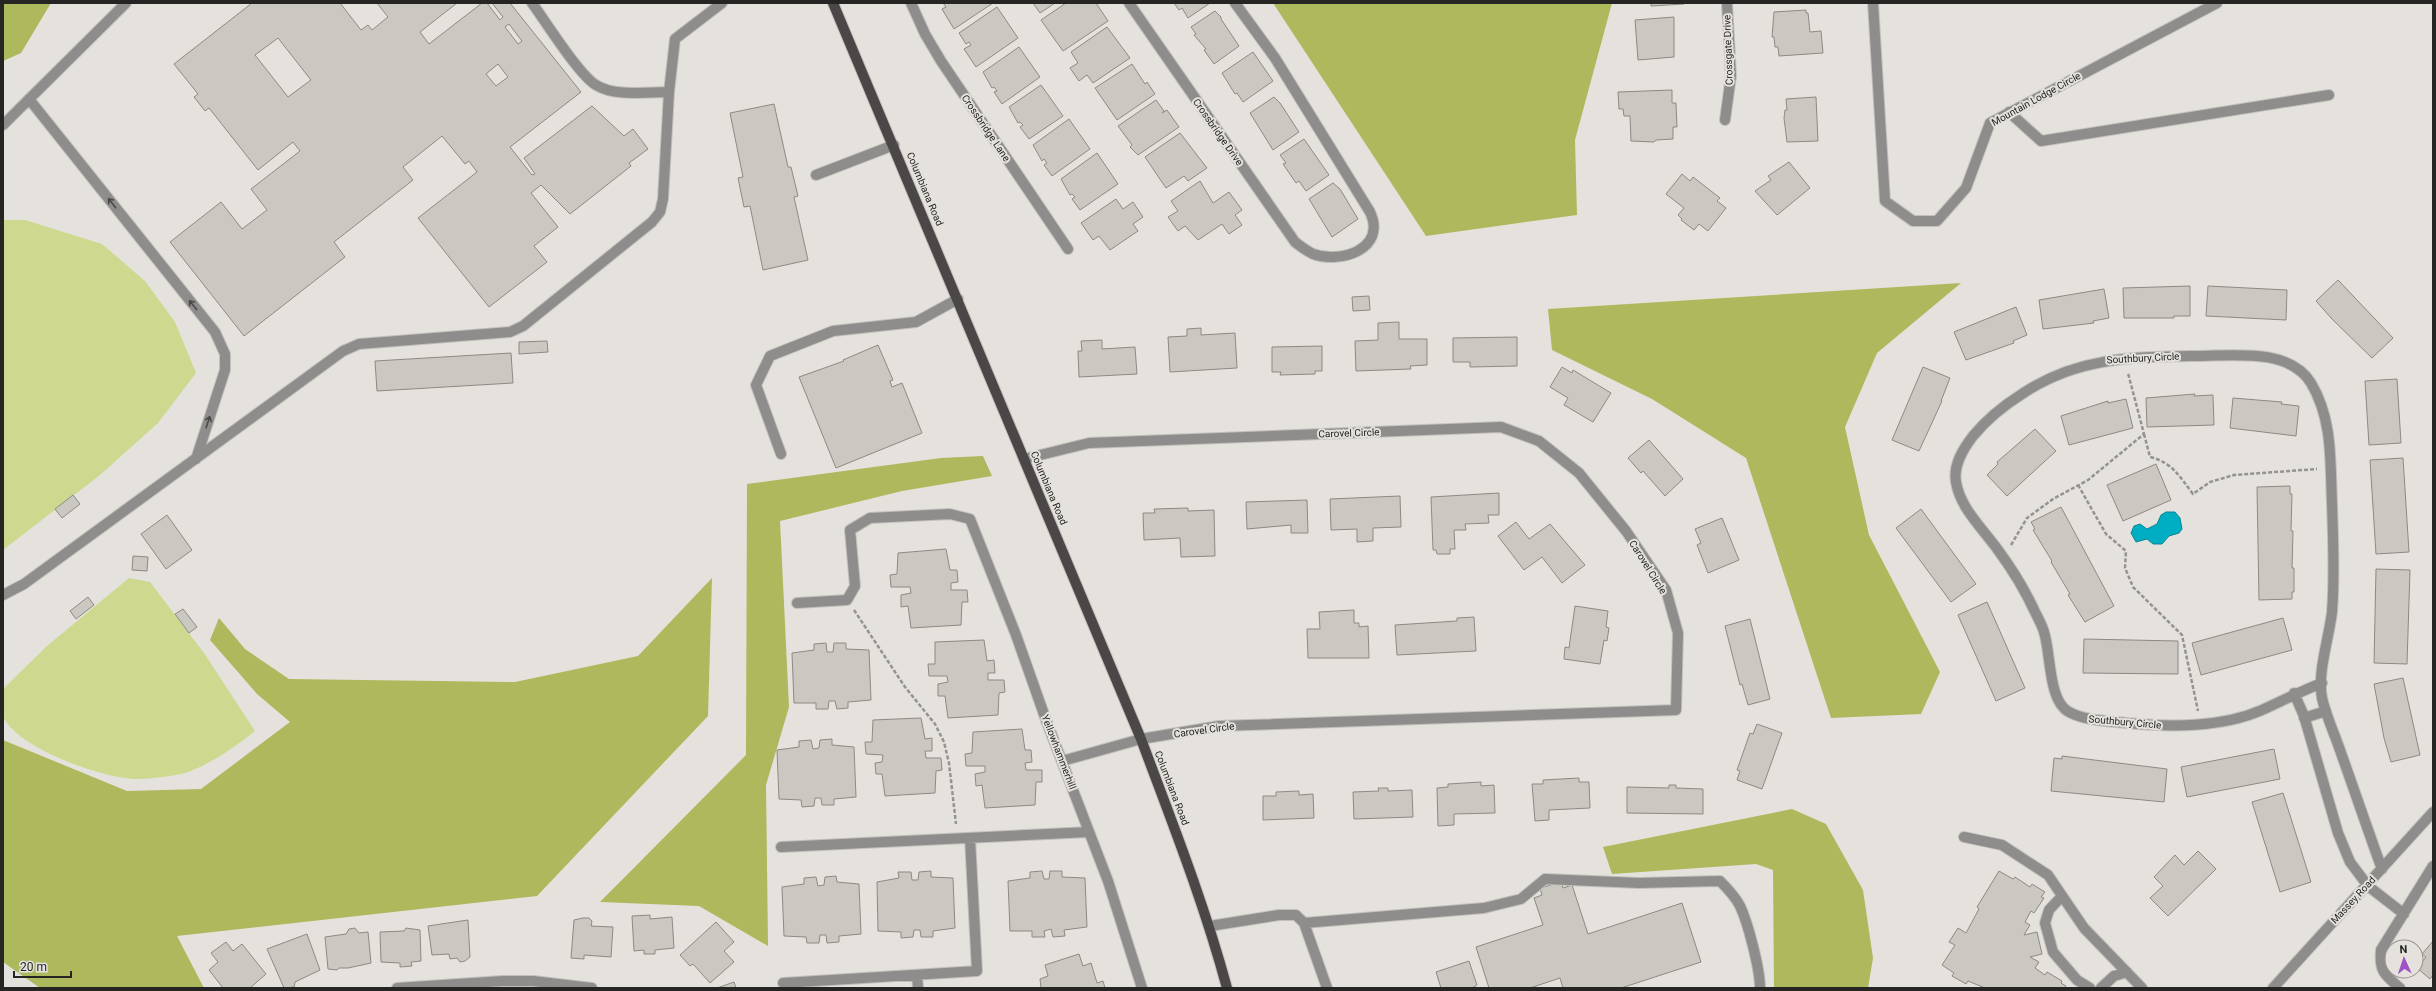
<svg xmlns="http://www.w3.org/2000/svg" width="2436" height="991" viewBox="0 0 2436 991" font-family="Roboto,sans-serif">
<style>
.green{fill:#ced98f}
.forest{fill:#adb95c}
.water{fill:#00aec3;stroke:#0b8593}
.building{fill:#cbc8c2;stroke:#8d8a85;fill-rule:evenodd}
.lines{fill:none;stroke-linecap:round;stroke-linejoin:round}
.minor-casing{stroke:#c3c0bc;stroke-width:12}
.major-casing{stroke:#c3c0bc;stroke-width:12}
.path{stroke:#95938f;stroke-width:2.5;stroke-dasharray:4 2;stroke-linecap:butt}
.minor{stroke:#8f8c8c;stroke-width:10}
.major{stroke:#4c4747;stroke-width:10}
.oneway{stroke:#4b4948}
.labels{text-anchor:middle;dominant-baseline:central;stroke-width:4;stroke-linejoin:round;paint-order:stroke}
.street-label{font-size:10px;fill:#262523;stroke:#e5e2dd}
</style>
<rect width="100%" height="100%" fill="#e5e2dd"/>
<path class="green" d="M3 220H25L102 244 145 281 175 322 196 373 158 423 100 475 3 550Z
M129 578 150 582 204 653 255 731C235 747 212 763 188 772 176 776 149 779 137 779 104 779 16 748 3 716 1 709 3 696 3 689L47 646Z"/>
<path class="forest" d="M3 3H51L21 53 3 61Z
M1273 3H1612L1575 140 1577 215 1426 236Z
M1961 283 1877 353 1845 427 1869 535 1940 672 1921 714 1831 718 1746 458 1652 399 1552 350 1548 309Z
M983 456 992 476 902 491 780 521 789 707 766 785 768 946 699 906 600 902 746 755 747 484 941 458Z
M712 578 708 716 537 896 177 936 204 988H40L3 962V740L127 791 201 789 290 722 257 694 210 640 219 618 245 649 289 679 515 682 638 656Z
M1792 809 1826 824 1863 890 1873 958 1868 988H1774L1773 870 1756 864 1612 874 1603 847Z"/>
<path class="water" d="M2166 512H2175L2180 518 2182 529 2179 533 2169 536 2162 544H2153L2147 539 2136 542 2131 533 2134 526 2140 524 2147 529 2157 524 2161 515Z"/>
<path class="building" d="M252 3H340L361 30 368 25 372 30 388 17 377 3H457L420 32 429 44 482 3H487L500 20 503 17 492 3H510L581 92 510 147 532 175 535 174 524 158 592 106 624 136 633 129 648 149 629 163 631 166 570 214 541 185 531 193 558 227 534 246 547 262 489 307 418 218 477 172 469 161 465 164 442 136 403 167 413 180 334 242 345 257 244 336 170 242 221 202 242 229 267 210 251 189 300 151 293 142 258 170 209 108 205 111 194 97 198 94 174 64ZM509 24 522 41 518 44 505 27ZM278 38 311 80 288 97 255 55ZM498 64 508 77 496 86 486 74Z
M943 3H993L954 29 942 9 946 7Z
M1033 3H1055L1040 13Z
M1066 3H1096L1108 21 1063 51 1041 20Z
M1174 3H1210L1188 18 1182 8 1179 10Z
M1651 3H1684V4L1651 6Z
M997 7 1018 38 976 67 964 49 971 45 969 42 966 44 959 33Z
M1806 10V13H1808L1810 32 1821 31 1823 53 1779 56 1778 47H1775L1774 37H1772L1774 12Z
M1215 11 1221 17V19L1239 46 1214 64 1204 50 1206 49 1194 35 1196 34 1191 27Z
M1674 17V57L1638 60 1635 20Z
M1107 27 1130 58 1093 83 1087 75 1079 81 1070 68 1078 63 1071 52Z
M1019 47 1040 77 1002 104 994 92 997 91 994 87 992 88 983 72Z
M1253 52 1273 81 1243 102 1237 93 1235 94 1222 73Z
M1132 64 1145 84 1147 82 1155 94 1117 120 1095 88Z
M1041 85 1063 116 1029 139 1020 127 1023 125 1020 122 1018 123 1009 107Z
M1672 90V103H1676L1677 127H1673V139L1656 140 1654 142 1631 141 1630 116H1624L1623 109H1619L1618 92Z
M1274 97 1280 103 1299 132 1273 150 1250 113Z
M1816 97 1818 141 1787 142 1784 118 1785 110H1787L1786 99Z
M1156 100 1164 111 1162 113 1167 110 1179 127 1138 155 1130 147 1132 145 1118 126Z
M774 104 788 167H791L798 196 794 197 808 260 763 270 750 206 744 207 738 178 743 177 730 113Z
M1069 119 1090 149 1052 176 1044 165 1047 163 1044 159 1042 161 1033 145Z
M1180 133 1207 168 1188 181 1184 176 1166 188 1145 157Z
M1304 139 1329 175 1306 191 1299 181 1296 183 1283 164 1286 163 1280 155Z
M1097 153 1118 184 1080 210 1072 199 1075 197 1072 194 1070 195 1061 179Z
M1789 162 1810 188 1777 215 1755 191 1771 180 1768 176Z
M1682 174 1690 181 1693 177 1720 198 1717 201 1726 208 1708 231 1699 224 1694 230 1681 220 1682 219 1678 215 1684 208 1666 194Z
M1200 181 1213 203 1229 192 1242 210 1235 215 1242 225 1229 234 1222 224 1198 240 1185 226 1178 231 1168 217 1178 211 1171 201Z
M1333 183 1340 189 1358 219 1332 237 1309 199Z
M1116 199 1123 209 1133 202 1143 217 1133 224 1138 231 1110 250 1099 236 1093 240 1081 223Z
M2338 280 2393 338 2372 358 2332 319 2316 301Z
M2190 286V316H2174V318H2124L2123 288Z
M2208 286 2287 290 2286 320 2206 316Z
M2104 289 2109 318 2093 321 2094 323 2043 329 2039 300Z
M1369 296 1370 310 1353 311 1352 297Z
M2016 307 2027 335 2013 341 2014 343 1966 360 1954 332Z
M1399 322V339H1427V365L1410 366 1411 369 1356 371 1355 341 1378 340V323Z
M1201 328V335L1235 333 1237 368 1170 372 1168 337 1187 336V329Z
M1517 337V366L1470 367V362H1453V338Z
M1102 340V349L1135 347 1137 374 1079 377 1078 351H1082L1081 341Z
M547 341 548 352 519 354V342Z
M878 345 893 380 890 381 892 387 902 383 922 433 836 468 799 377 844 361 843 360Z
M1322 346V371H1315V374L1280 375 1281 372H1272V347Z
M511 353 513 383 377 391 375 361Z
M1562 367 1572 373 1573 370 1611 393 1593 422 1564 405 1568 398 1550 387Z
M1923 367 1950 378 1941 401H1942L1919 451 1892 440Z
M2397 379 2401 443 2369 445 2365 381Z
M2195 394 2194 396 2213 395 2214 425 2147 427 2146 398Z
M2233 398 2282 402 2281 404 2299 406 2296 436 2230 428Z
M2126 399 2133 428 2069 445 2061 416 2108 401V403Z
M2035 429 2056 451 2007 496 1987 475 1998 464 1997 462Z
M1649 440 1683 479 1665 496 1643 471 1641 473 1628 458Z
M2403 458 2409 552 2376 554 2370 460Z
M2156 464 2171 500 2123 521 2107 485Z
M2290 486V494H2292L2291 531H2293L2292 568H2294V592H2292V599L2259 600 2257 487Z
M1499 493V515H1488L1489 523 1465 524 1466 530H1454L1455 549H1450V554H1437L1436 550H1433L1431 497Z
M73 495 80 504 62 518 55 509Z
M1400 496 1401 527 1373 528V541L1357 542V529L1331 530 1330 499Z
M1307 500 1308 533H1291V525L1247 529 1246 502Z
M2061 507 2114 606 2085 622 2068 595 2070 594 2051 562 2052 561 2033 530 2035 529 2031 522Z
M1188 508V511L1214 510 1215 556 1181 557 1180 538 1144 540 1143 513H1155L1154 509Z
M1921 509 1976 584 1951 602 1896 528Z
M167 515 192 550 166 569 141 534Z
M1722 518 1739 560 1708 573 1697 545 1701 543 1695 529Z
M1516 522 1529 539 1550 524 1585 565 1562 583 1542 557 1524 570 1498 536Z
M946 549 950 570H957L958 582 951 583V590H967L968 602H962L961 625 911 628 908 606 901 607V595L911 593 910 587H891L890 575 897 574 898 553Z
M133 556 148 557 147 571 132 570Z
M2376 569 2410 570 2407 664 2374 663Z
M88 597 94 605 76 619 70 611Z
M1987 602 2025 688 1996 701 1958 615Z
M1575 606 1608 611 1606 627 1609 628 1607 641 1604 640 1600 664 1564 659 1565 647 1569 648Z
M183 609 197 627 189 633 175 614Z
M1354 610V623H1359V627L1368 626 1369 658H1308L1307 629H1320L1319 612Z
M1474 617 1476 651 1397 655 1395 625 1457 621V618Z
M2283 618 2292 650 2201 675 2192 643Z
M1750 619 1770 699 1748 705 1742 684 1740 685 1725 626Z
M2084 639 2178 641V674L2083 673Z
M984 640 987 661 994 660 995 673H988V680H1004L1005 692 999 693 998 715 948 718 945 696H938V684L948 682 947 676H929L928 664H935V642Z
M826 643 827 652H833L834 643H846V649L869 650 871 700 848 702V708L837 709 835 701H829L828 709H816V703H794L792 653 814 650V644Z
M2403 678 2420 755 2391 762 2384 738 2374 684Z
M921 718 925 739 932 738V751H925L926 758H941L942 770 936 771 935 793 885 796 882 774H876L875 763 882 762 883 755 866 754 865 742H872L873 720Z
M1757 724 1782 733 1762 789 1737 780 1740 771 1737 770 1750 733 1753 734Z
M1022 729 1025 750H1031L1032 762 1025 763 1026 770H1042V782H1036L1035 805 985 808 982 785 976 786 975 774 985 772V766H966L965 754 972 753 973 732Z
M832 739V745L854 747 856 797 834 799V805H822L821 798H815L814 806 802 807 801 800 779 799 777 750 799 747V741L811 740 813 749 819 748 820 740Z
M2274 749 2280 779 2187 797 2181 767Z
M2062 756 2167 769 2164 802 2051 791 2054 758 2062 759Z
M1579 778V782H1589L1590 808 1549 810V820L1535 821 1532 784H1543V780Z
M1481 782V786L1494 785 1495 813 1454 814V825L1438 826 1437 788 1448 787V784Z
M1669 785H1676V788L1703 789V814L1627 813V787L1669 788Z
M1378 788H1388V791L1412 790 1413 817 1354 819 1353 792 1379 791Z
M1299 791V795L1313 794 1314 818 1263 820V796H1276V792Z
M2283 793 2311 882 2280 892 2252 802Z
M2198 851 2216 869 2168 916 2150 898 2163 886 2154 877 2175 855 2184 865Z
M931 871V877L953 878 955 928 933 931V937H921L920 930H914L913 937 901 938V932L878 931 877 882 899 878 898 872H911L912 880H918L919 872Z
M1042 871 1044 879H1049L1050 871H1062V877L1085 878 1087 927 1064 930 1065 936 1053 937 1051 929 1044 931 1045 937H1032V931H1010L1008 881 1030 878V872Z
M1999 871 2013 879 2015 877 2030 887 2032 884 2045 892 2041 897 2044 898 2034 913 2031 911 2025 922 2030 925 2024 935 2037 932 2042 954 2030 957 2039 962 2035 968 2045 975 2047 972 2062 981 2061 983 2066 986 2065 988H1985L1968 981 1966 984 1952 976 1954 973 1942 965 1955 945 1949 942 1958 928 1966 933 1979 909 1977 907Z
M836 876 837 882 859 884 861 934 839 936V942L827 943 826 935H820L819 943H807L806 937 784 936 782 887 804 884V878L816 877 818 886 824 885 825 877Z
M1561 882 1563 888 1572 885 1588 934 1682 903 1701 962 1621 988H1563L1560 978 1530 988H1489L1476 947 1543 925 1534 898 1542 895 1540 888Z
M650 915V919L672 917 674 948 655 950V954H644V950L634 951 632 916Z
M583 918H589L592 921 591 926 613 927 611 957 584 955V959L571 958 574 920Z
M468 920 470 957 465 961 460 962 457 958 450 959 449 954 432 955 428 926Z
M716 922 734 942 724 951 734 962 710 983 693 964 690 966 680 955Z
M355 928 359 933 368 932 371 963 348 968H339L337 970 328 969 325 937 346 934 349 929Z
M406 928 420 930 421 961 411 962 412 966 400 967V963L381 962 380 932 404 931Z
M307 934 320 970 295 982 294 987 284 988 267 949Z
M2433 941V975L2430 979 2417 968 2426 957 2422 954Z
M226 942 233 951 242 944 266 974 250 988H223L209 970 218 962 211 953Z
M1079 954 1083 966 1091 963 1097 983 1103 981 1105 988H1041L1040 979 1048 976 1045 965Z
M1469 961 1477 985 1472 988H1441L1436 972Z
M734 982 736 988H717Z"/>
<g class="lines">
<g class="minor-casing">
<path id="minor" d="M532 3C546 22 579 75 596 85 615 97 647 92 669 92
M911 3 925 34 941 61 1068 249
M1129 3 1295 242C1300 246 1307 251 1313 254 1341 264 1387 249 1370 212L1275 58 1235 3
M1873 3 1885 201 1913 221H1937L1966 188 1990 123 2217 3
M29 99 215 332 225 354V370L196 459
M2009 112 2041 141 2329 95
M1725 120 1731 76 1727 3
M3 125 126 3
M816 175 894 145
M781 454 756 385 770 356 833 331 916 322 958 299
M1024 459 1089 443 1501 427 1539 441 1579 473 1626 531 1666 590 1678 633 1676 710 1219 726 1141 739 1062 761
M3 595 24 584 343 351 359 344 510 332 523 326 652 222 660 212 663 199 669 92 675 39 722 3
M797 603 847 600 855 586 850 530 870 518 950 514 970 519 1016 635 1046 720 1108 881 1142 988
M2322 683C2301 691 2282 701 2262 710 2221 728 2170 727 2126 723 2108 721 2086 721 2069 712 2048 701 2051 653 2044 632 2042 625 2038 618 2035 612 2025 590 2012 569 1998 550 1983 529 1960 508 1956 482 1953 465 1963 449 1973 436 1987 419 2003 406 2022 394 2077 357 2132 357 2196 356 2231 356 2289 347 2311 383 2333 420 2330 461 2332 503 2333 539 2335 575 2332 612 2329 638 2317 673 2322 698 2326 716 2335 735 2341 753 2355 792 2368 831 2382 869
M2294 693 2304 716 2338 833 2350 862 2368 886 2404 914
M2304 718 2326 711
M1964 837 2002 845 2048 875 2084 928 2142 988
M781 847 1089 832
M2062 896 2049 910 2045 923 2053 952 2077 980 2090 988
M1304 923 1484 908 1521 899 1545 879 1639 883 1720 881C1728 889 1735 896 1740 906 1748 923 1760 969 1760 988
M1210 926 1279 915H1296L1304 923 1327 988
M917 975 918 988
M783 983 977 971 970 838
M397 988 503 981H533L592 988
M2101 988 2114 976 2127 972
M2273 988 2433 812
M2400 988C2385 975 2379 972 2381 950L2433 866"/>
</g>
<g class="major-casing">
<path id="major" d="M833 3 1141 739C1172 822 1204 903 1227 988"/>
</g>
<path class="path" d="M2144 434 2150 457C2172 462 2180 477 2193 494L2210 482 2234 475 2317 469
M2078 485 2106 534 2126 551 2125 568 2133 587 2182 635 2198 711
M2011 545 2027 518 2053 499 2088 480 2144 434 2128 373
M854 610 905 687 935 724 944 742 949 763 956 824"/>
<use href="#minor" class="minor"/>
<use href="#major" class="major"/>
</g>
<defs><path id="oneway-shaft" d="M-6 0H5M1.5-3L5.5 0L1.5 3" fill="none" stroke-width="1.6" stroke-linecap="round" stroke-linejoin="round"/></defs>
<g class="oneway">
<use href="#oneway-shaft" transform="translate(112 203) rotate(-128)"/>
<use href="#oneway-shaft" transform="translate(193 305) rotate(-128)"/>
<use href="#oneway-shaft" transform="translate(208 422) rotate(-72)"/>
</g>
<g class="labels">
<g class="street-label">
<text transform="translate(1728 50) rotate(-92)">Crossgate Drive</text>
<text transform="translate(2036 99) rotate(-29)">Mountain Lodge Circle</text>
<text transform="translate(986 128) rotate(56)">Crossbridge Lane</text>
<text transform="translate(1218 132) rotate(55)">Crossbridge Drive</text>
<text transform="translate(925 189) rotate(67)">Columbiana Road</text>
<text transform="translate(2143 358) rotate(-3)">Southbury Circle</text>
<text transform="translate(1349 433) rotate(-2)">Carovel Circle</text>
<text transform="translate(1049 488) rotate(67)">Columbiana Road</text>
<text transform="translate(1648 567) rotate(58)">Carovel Circle</text>
<text transform="translate(2125 722) rotate(5)">Southbury Circle</text>
<text transform="translate(1204 730) rotate(-8)">Carovel Circle</text>
<text transform="translate(1059 752) rotate(69)">Yellowhammerhill</text>
<text transform="translate(1172 788) rotate(69)">Columbiana Road</text>
<text transform="translate(2353 900) rotate(-47)">Massey Road</text>
</g>
</g>
<rect width="2436" height="991" fill="none" stroke="#262523" stroke-width="8"/>
<g transform="translate(2404 959) rotate(357)"><circle r="19" fill="#e5e2dd" stroke="#999693"/>
<path d="M0-3L7 15L0 10L-7 15Z" fill="#9d53c5"/>
<text y="-6" font-size="11" font-weight="bold" text-anchor="middle" fill="#262523">N</text>
</g>
<path d="M14 971v6h57v-6" fill="none" stroke="#262523" stroke-width="2"/>
<text x="20" y="971" font-size="12" fill="#262523" stroke="#e5e2dd" stroke-width="3" paint-order="stroke">20 m</text>
</svg>
